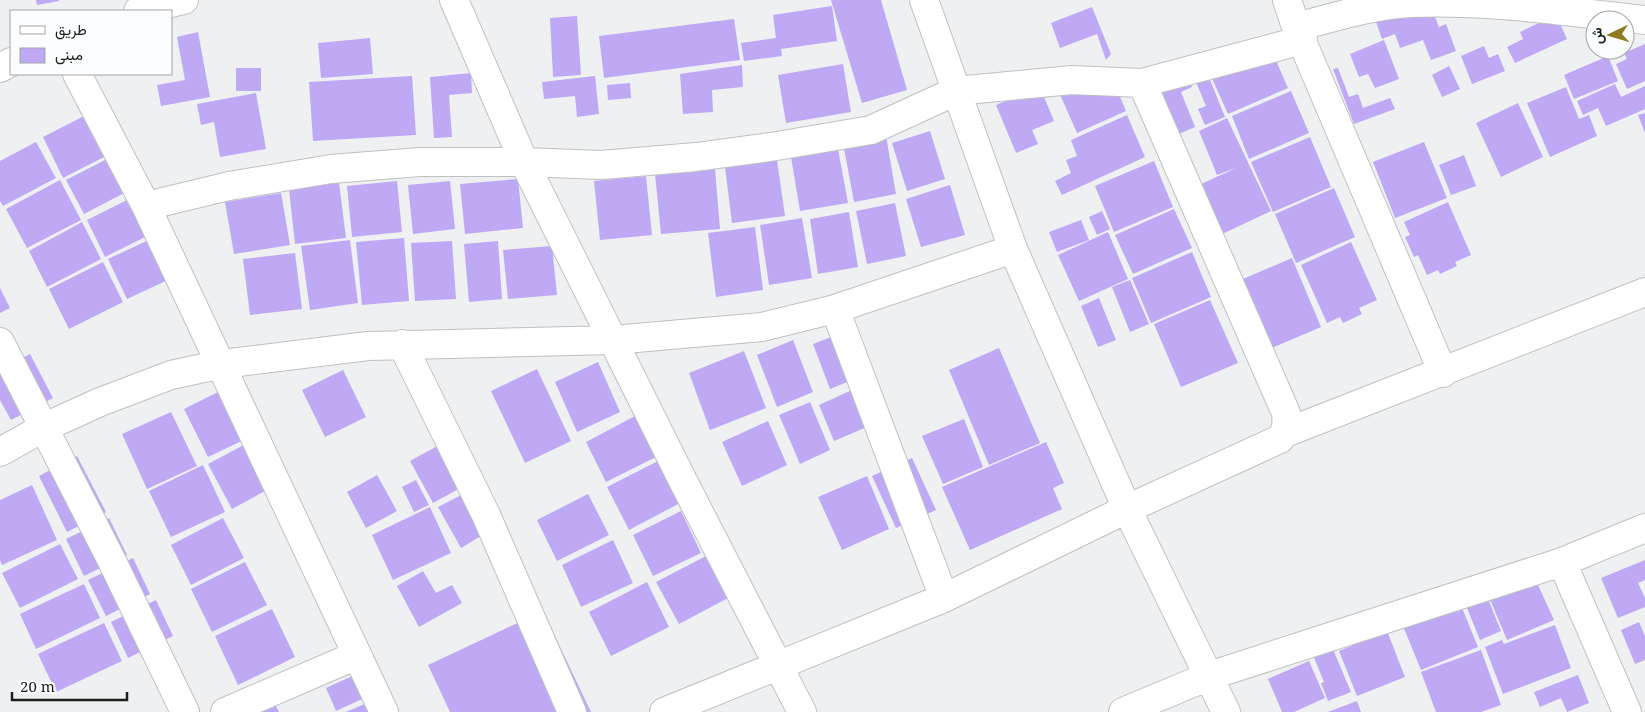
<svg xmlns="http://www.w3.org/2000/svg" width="1645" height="712" viewBox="0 0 1645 712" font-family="'Noto Serif',Vazirmatn,serif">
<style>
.building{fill:#bfa9f5}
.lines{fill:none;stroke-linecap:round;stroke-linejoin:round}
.minor-casing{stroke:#bec0c2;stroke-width:30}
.minor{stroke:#fff;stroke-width:28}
</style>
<rect width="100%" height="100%" fill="#eef0f2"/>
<path class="building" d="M36 0H59V1L37 5Z
M831 0H881L907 90 862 103Z
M1414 4 1419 17 1433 12 1439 27 1446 24 1456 51 1431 60 1423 40 1400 48 1395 34 1382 39 1375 19Z
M832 6 837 41 781 49 782 56 744 61 741 43 776 38 773 15Z
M1092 7 1111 54 1106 60 1097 34 1060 48 1051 23Z
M1556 15 1567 39 1515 63 1507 47 1523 39 1520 32Z
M577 16 581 75 553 77 550 18Z
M734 19 740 60 604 78 599 36Z
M198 32 210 97 161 106 157 85 185 80 177 37Z
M370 38 373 74 321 78 318 43Z
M1384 40 1399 79 1375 88 1368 74 1359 77 1350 54Z
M1645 44V81L1627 89 1616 64 1627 59 1624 53Z
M1484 46 1489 58 1498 54 1505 71 1472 84 1461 56Z
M1271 49 1288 88 1228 114 1206 65Z
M1608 56 1618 81 1574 99 1564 75Z
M843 64 851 112 786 123 778 75Z
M742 65 743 87 712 90 713 112 683 114 680 74Z
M1088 66 1093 77 1109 70 1126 111 1077 133 1054 81Z
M1449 66 1460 89 1442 97 1432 75Z
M236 68H261V91H236Z
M1338 68 1349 97 1358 94 1363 108 1390 98 1395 109 1354 124 1333 69Z
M1206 70 1225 117 1205 125 1198 109 1206 106 1193 75Z
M1186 72 1192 87 1181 92 1195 127 1179 134 1158 84Z
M471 73 472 93 449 95 452 137 434 138 430 77Z
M412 76 416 135 313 141 309 82Z
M595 76 599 114 577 117 575 96 544 99 542 82Z
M630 83 631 98 608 100 607 85Z
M1615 84 1621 97 1645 86V109L1606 126 1598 108 1583 115 1577 101Z
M1040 87 1054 121 1032 130 1038 144 1016 153 996 105Z
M1566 87 1579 119 1589 115 1597 136 1550 157 1527 103Z
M1291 91 1309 133 1249 159 1232 116Z
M256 93 266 149 220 157 214 122 201 125 197 104Z
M1518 103 1543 157 1501 177 1476 123Z
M1645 113V133L1638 115Z
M86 115 106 156 63 178 43 137Z
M1127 115 1145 157 1062 195 1055 181 1071 173 1066 160 1077 156 1071 140Z
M1227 118 1271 211 1220 235 1197 186 1238 167 1217 175 1199 131Z
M930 131 945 179 907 191 892 143Z
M886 136 896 194 854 202 843 143Z
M1310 137 1331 187 1273 212 1251 162Z
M36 142 56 178 3 206 0 201V161Z
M1424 142 1447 198 1395 218 1373 162Z
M838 149 848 203 800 211 791 157Z
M1464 155 1476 186 1451 195 1439 165Z
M109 158 126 192 84 214 66 180Z
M777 160 785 216 732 223 725 167Z
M1154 161 1173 207 1114 232 1095 186Z
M715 169 720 229 661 234 655 174Z
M646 176 652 235 600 240 594 181Z
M518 179 523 228 465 234 460 184Z
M60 180 81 220 27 248 6 209Z
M397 181 402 232 352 237 347 186Z
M450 181 455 229 413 234 408 185Z
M339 183 346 238 295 244 289 189Z
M950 185 965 235 921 247 906 199Z
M1334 188 1355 237 1296 263 1275 214Z
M281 193 290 245 234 254 225 202Z
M131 198 149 235 105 257 87 220Z
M1448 202 1471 255 1455 262 1457 266 1440 274 1438 270 1427 275 1418 255 1414 257 1405 237 1410 235 1404 222Z
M895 203 906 256 867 264 856 211Z
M1174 209 1192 248 1133 274 1115 235Z
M1102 211 1110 229 1097 235 1089 217Z
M849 212 858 267 818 274 810 219Z
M802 218 812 278 769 285 760 225Z
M1081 220 1089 240 1057 252 1049 232Z
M82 222 101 259 47 287 29 251Z
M755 227 763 290 716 297 708 233Z
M1108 232 1128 279 1079 301 1058 255Z
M153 238 172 278 127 299 108 259Z
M404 238 409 301 362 305 356 242Z
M350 240 358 303 310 310 301 246Z
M452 241 456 299 415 301 411 243Z
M498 241 502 299 469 302 464 244Z
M1351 242 1377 300 1359 308 1362 314 1343 323 1340 317 1327 323 1301 265Z
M552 246 557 295 508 299 503 250Z
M1192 252 1211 297 1151 323 1132 278Z
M295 253 302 309 250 315 243 259Z
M1292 258 1321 327 1265 351 1236 282Z
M103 262 123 302 69 329 49 289Z
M1130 280 1149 324 1130 332 1112 287Z
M0 288 10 308 0 313Z
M1099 298 1116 340 1098 347 1081 306Z
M1210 300 1238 363 1181 387 1154 324Z
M849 330 867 374 830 389 813 344Z
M793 340 813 392 777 407 757 355Z
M999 348 1040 443 989 465 949 370Z
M744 351 766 408 710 430 689 373Z
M30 354 53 398 11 420 0 400V370Z
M598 362 620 412 577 432 555 382Z
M537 369 571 441 525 463 491 391Z
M343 370 366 417 325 437 302 390Z
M865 384 881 421 834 441 819 405Z
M228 387 252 436 208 457 184 409Z
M810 402 830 450 800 464 779 415Z
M171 412 197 466 147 489 122 434Z
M635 416 656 457 606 482 586 442Z
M964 419 983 467 943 484 922 436Z
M768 421 787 465 742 486 722 442Z
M255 439 278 484 232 509 208 464Z
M1046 442 1064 483 1053 488 1062 509 970 550 942 487Z
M441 444 464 486 433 503 410 461Z
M77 456 106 512 67 532 39 476Z
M912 458 936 510 896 528 872 476Z
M658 461 680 503 629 530 607 487Z
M203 465 225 512 171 537 149 491Z
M377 475 397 511 366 528 347 492Z
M867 476 889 529 842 550 818 497Z
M416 480 429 505 414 512 402 487Z
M32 485 57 540 2 565 0 560V500Z
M467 492 489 531 461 548 438 507Z
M588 494 609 535 557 561 537 520Z
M430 507 451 553 393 580 372 535Z
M681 511 701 553 653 576 633 535Z
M109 518 127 555 84 576 66 539Z
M223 518 244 558 191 585 171 545Z
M613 540 633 583 581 607 562 565Z
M60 544 78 579 20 608 2 573Z
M706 556 728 598 679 624 656 582Z
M133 558 150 594 106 616 88 580Z
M1645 560V580L1638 583 1645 598V607L1618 618 1601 578Z
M245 562 267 605 212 632 191 589Z
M423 571 436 593 452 585 462 603 419 627 397 586Z
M1534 576 1554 620 1507 640 1486 590Z
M647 582 669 627 611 656 589 612Z
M84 584 100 618 36 649 20 614Z
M1484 589 1501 631 1480 640 1463 598Z
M156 600 173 636 128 658 111 622Z
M1460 603 1478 647 1421 670 1403 626Z
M272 609 295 657 238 685 215 636Z
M543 611 591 712H450L428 665Z
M1639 622 1645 636V660L1635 664 1621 630Z
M104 623 122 661 56 692 38 654Z
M1555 625 1571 668 1503 694 1485 647 1502 640 1504 644Z
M1387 631 1405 677 1357 696 1339 651Z
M1332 647 1351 692 1328 701 1321 683 1324 682 1313 655Z
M1481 650 1501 705 1481 712H1436L1421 672Z
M1309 661 1325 698 1294 712H1282L1268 679Z
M361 672 371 695 336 711 326 688Z
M1578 675 1589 703 1567 712 1561 698 1540 707 1534 692Z
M383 696 390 712H346Z
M1357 701 1361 712H1328Z
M276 706 279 712H262Z"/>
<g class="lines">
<g class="minor-casing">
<path id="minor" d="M454 0 524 162 682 479 802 712
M924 0 1013 249 1127 509 1226 712
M1287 0 1296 27 1443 373
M138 11 184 0
M1296 27C1335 17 1372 5 1412 3 1490 0 1568 12 1645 20
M0 68 11 62
M77 74 146 206 384 712
M146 206 229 186 331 169 420 162H524L601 165 696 157 777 146 871 130 956 91 1072 80 1142 83 1303 40
M835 309 944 598
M0 342 112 561 185 712
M402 344 486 515 572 712
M1285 433 1645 292
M0 452 43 428 100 402 171 375 222 364 368 346 613 340 762 327 835 309 1013 249
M1562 562 1627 712
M225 712 357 655
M664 712 944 598 1127 509 1280 439C1287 430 1287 424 1286 413L1142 83
M1123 712 1209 676 1562 562 1645 528"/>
</g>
<use href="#minor" class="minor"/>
</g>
<rect x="10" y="10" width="162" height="65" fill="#fbfdff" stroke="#a2a3a5"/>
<rect x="20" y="26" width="25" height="8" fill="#ffffff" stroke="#a2a3a5"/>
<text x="55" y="35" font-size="15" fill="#1c1d1d">طريق</text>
<rect x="20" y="48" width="25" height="15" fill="#bfa9f5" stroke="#a2a3a5"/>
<text x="55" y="60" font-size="15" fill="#1c1d1d">مبنى</text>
<g transform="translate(1610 35) rotate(265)"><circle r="24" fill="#fbfdff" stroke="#a2a3a5"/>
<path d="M0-4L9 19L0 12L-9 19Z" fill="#8f7b21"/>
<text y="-8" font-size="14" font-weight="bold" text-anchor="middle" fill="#1c1d1d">ش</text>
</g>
<path d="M12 692v8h115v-8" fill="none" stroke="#1c1d1d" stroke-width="2.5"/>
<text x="20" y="692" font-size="15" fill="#1c1d1d" stroke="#fbfdff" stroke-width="4" paint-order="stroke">20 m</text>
</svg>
